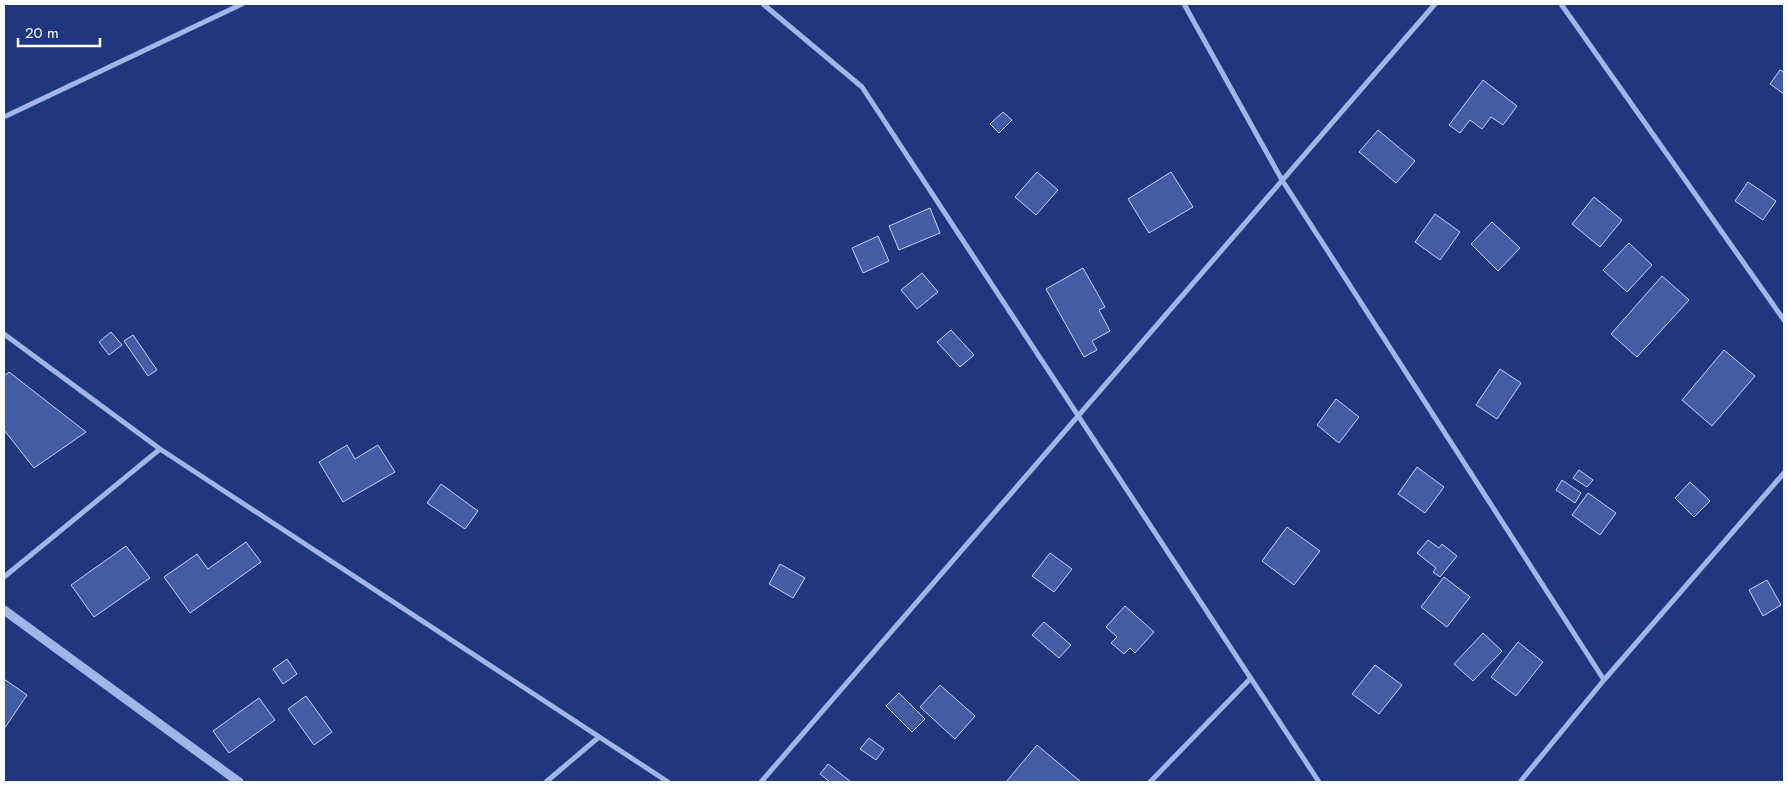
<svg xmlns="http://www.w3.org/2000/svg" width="1788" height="786" viewBox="0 0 1788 786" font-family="Jost,sans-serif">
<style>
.building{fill:#425da6;stroke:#c5d3f6}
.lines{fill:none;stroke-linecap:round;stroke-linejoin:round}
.minor{stroke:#a1b5e8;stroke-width:5}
.tertiary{stroke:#a1b5e8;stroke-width:9}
</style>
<rect width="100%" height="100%" fill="#1e377e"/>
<path class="building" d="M1780 70 1784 72V94L1770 84Z
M1483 80 1517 106 1503 125 1491 117 1482 129 1470 120 1460 133 1449 125Z
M1003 112 1012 120 999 133 990 124Z
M1378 130 1415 161 1396 183 1359 152Z
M1037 172 1058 190 1036 215 1015 197Z
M1171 172 1193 207 1149 233 1128 199Z
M1748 182 1776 201 1763 220 1735 201Z
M1594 197 1622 220 1600 247 1572 224Z
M930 208 940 233 899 250 889 226Z
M1435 214 1460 232 1440 260 1415 242Z
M1492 222 1520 248 1498 271 1471 244Z
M878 236 889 261 863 273 852 248Z
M1629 243 1652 265 1627 292 1603 270Z
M1083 268 1105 307 1099 310 1110 331 1092 341 1097 350 1084 357 1046 289Z
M922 273 938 292 917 309 901 290Z
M1662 276 1689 300 1637 357 1611 334Z
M951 330 974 355 960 367 937 342Z
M111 332 122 345 109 355 99 342Z
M133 335 157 370 148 376 124 341Z
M1724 350 1755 376 1712 426 1682 400Z
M1500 369 1521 383 1497 419 1476 405Z
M9 372 86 432 34 468 4 430V376Z
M1336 399 1359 417 1339 443 1317 425Z
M347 445 355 459 378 445 395 472 343 502 319 462Z
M1417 467 1444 487 1425 513 1398 494Z
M1579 470 1593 480 1587 487 1573 478Z
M1562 480 1581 493 1575 503 1556 490Z
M1690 482 1710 501 1694 517 1675 498Z
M441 484 478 511 465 529 427 503Z
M1588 493 1616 513 1600 535 1572 515Z
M1287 527 1320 551 1294 585 1262 561Z
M1428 540 1439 548 1442 544 1457 556 1440 577 1433 572 1436 568 1417 553Z
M246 542 261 562 190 613 164 577 197 554 208 569Z
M126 546 150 578 94 617 71 585Z
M1050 553 1072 569 1054 592 1032 576Z
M780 564 805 578 793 598 769 584Z
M1444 577 1470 597 1447 627 1421 607Z
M1767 580 1781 605 1763 616 1749 590Z
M1125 606 1154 632 1135 653 1130 648 1124 654 1111 643 1117 637 1106 627Z
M1044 622 1071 645 1059 658 1032 635Z
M1483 633 1502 651 1473 681 1454 664Z
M1518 642 1543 662 1516 696 1491 677Z
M287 659 297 674 283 684 273 669Z
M1375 665 1402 685 1379 714 1352 694Z
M4 679 27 695 4 729Z
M940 685 975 716 955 739 920 707Z
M899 693 925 719 912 732 886 706Z
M306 696 332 732 314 745 288 709Z
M259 698 275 720 229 753 213 731Z
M869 738 884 749 876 760 860 749Z
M1037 745 1081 782H1006Z
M828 764 851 782H830L820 774Z"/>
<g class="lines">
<path class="minor" d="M763 4 862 87 1319 782
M1184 4 1282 180 1604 680
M1561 4 1784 320
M4 117 242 4
M4 334 160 449 668 782
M4 577 160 449
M546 782 599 737
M761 782 1435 4
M1150 782 1250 679
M1520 782 1604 680 1784 473"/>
<path class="tertiary" d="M4 610 239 782"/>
</g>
<rect width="1788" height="786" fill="none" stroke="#ffffff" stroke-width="10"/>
<path d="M18 38v8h82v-8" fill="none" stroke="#ffffff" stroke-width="2.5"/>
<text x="25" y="38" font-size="15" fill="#ffffff" stroke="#1e377e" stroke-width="4" paint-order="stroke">20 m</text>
</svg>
